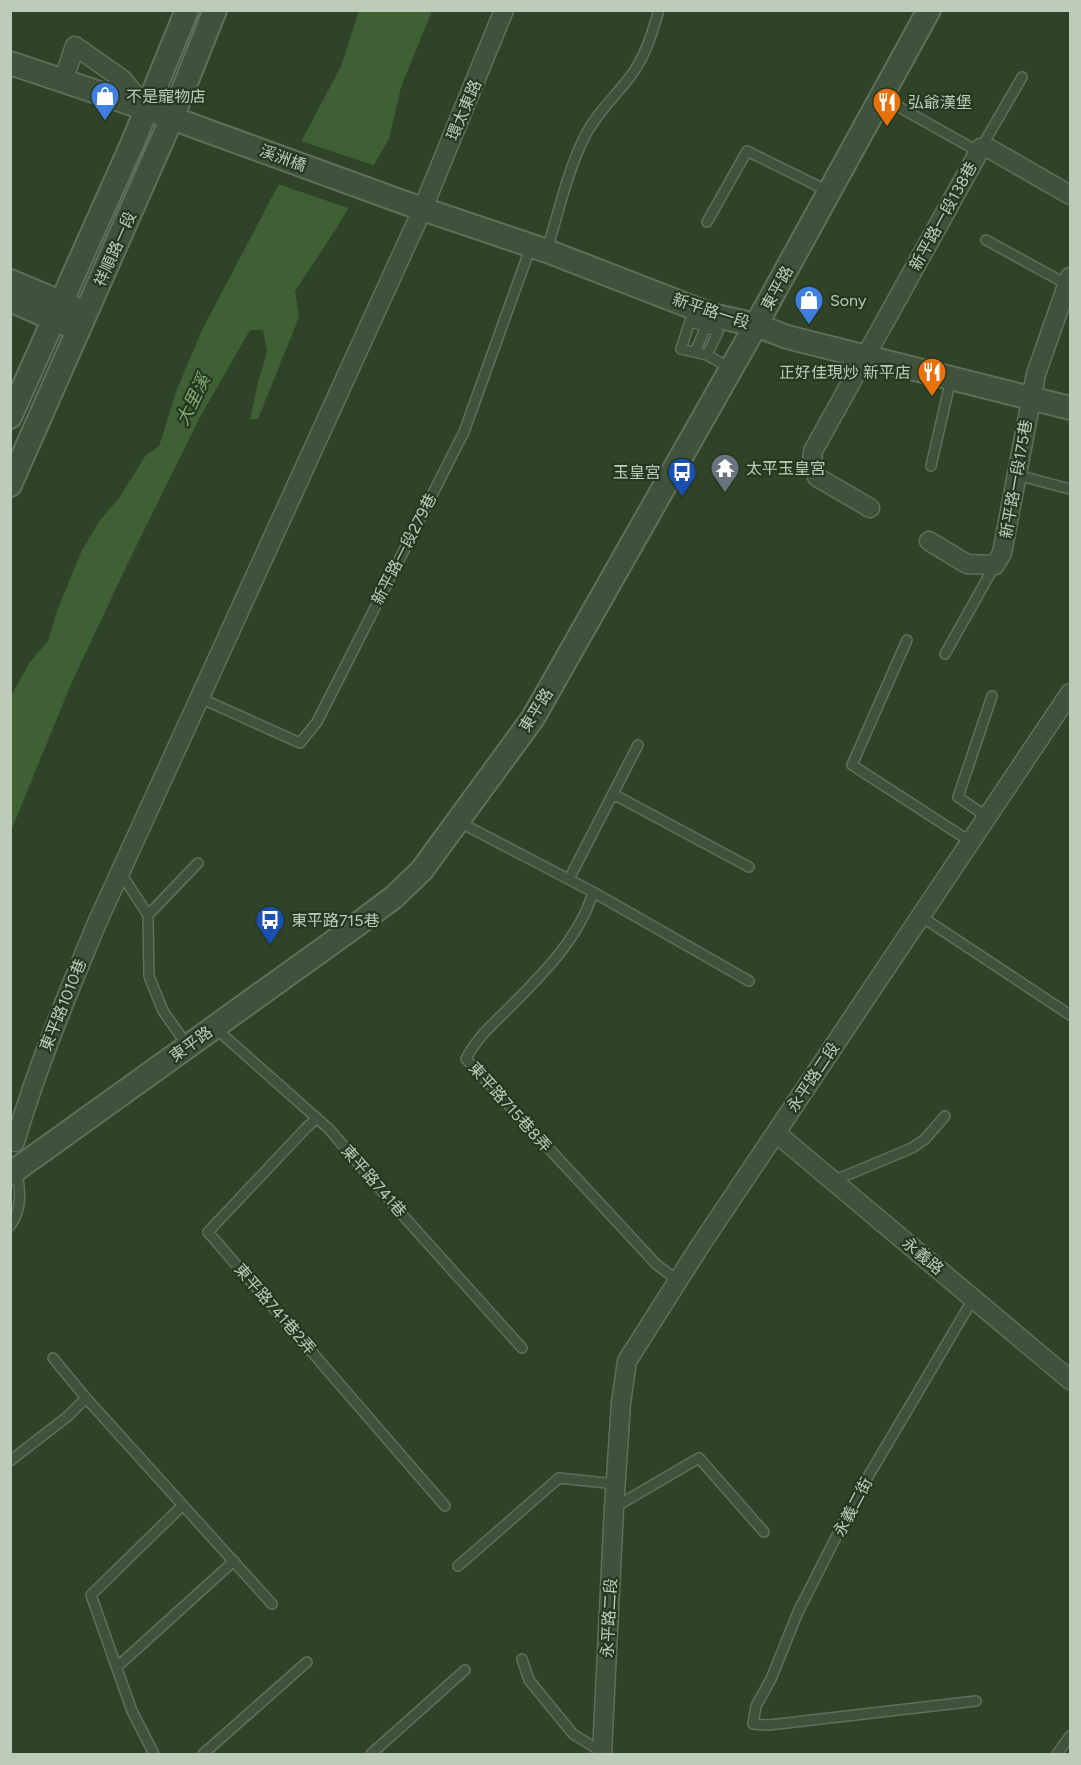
<svg xmlns="http://www.w3.org/2000/svg" width="1081" height="1765" viewBox="0 0 1081 1765" font-family="Figtree,'Noto Sans TC',sans-serif">
<style>
.water{fill:#3f6035}
.pier{fill:#2e4327}
.lines{fill:none;stroke-linecap:round;stroke-linejoin:round}
.service-casing{stroke:#5f705a;stroke-width:12}
.minor-casing{stroke:#5f705a;stroke-width:21}
.tertiary-casing{stroke:#5f705a;stroke-width:26}
.service{stroke:#41523c;stroke-width:9}
.minor{stroke:#41523c;stroke-width:18}
.tertiary{stroke:#41523c;stroke-width:22}
.labels{text-anchor:middle;dominant-baseline:central;stroke-width:4.5;stroke-linejoin:round;paint-order:stroke}
.poi-label{font-size:16px;fill:#bdccb9;stroke:#263820;text-anchor:start}
.street-label{font-size:16px;fill:#bdccb9;stroke:#263820}
.water-label{font-size:18px;font-style:italic;fill:#81aa73;stroke:#263820}
</style>
<rect width="100%" height="100%" fill="#2e4327"/>
<path class="water" d="M359 11H432L401 87 389 139 336 229 295 291 299 317 258 419H250L258 382 267 352 263 330H250L200 417 127 565 71 684 11 831V696L30 662 48 641 57 611 82 550 100 520 119 498 146 455 159 446 177 389 202 330 341 66Z"/>
<path class="pier" d="M298 140 376 166 351 209 275 183Z"/>
<g class="lines">
<g class="service-casing">
<path id="service" d="M884 92 899 107 972 148H981L1022 77
M707 222 747 151 830 192
M986 240 1068 285
M547 250C558 214 568 169 585 136 597 112 617 95 632 74 646 55 652 33 659 10
M695 352 706 327
M707 355 681 349 690 321 718 332 707 355 730 368
M931 466 951 379
M1017 475 1070 489
M907 640 852 765 971 842
M945 654 995 565
M200 698 300 743 317 722 464 432 531 246
M613 794 749 867
M987 817 958 797 992 696
M459 822 593 892 749 981
M120 872 148 915 149 976 163 1011 187 1045
M569 879 638 745
M593 892C580 937 543 974 510 1007 493 1024 477 1037 466 1059L656 1264 678 1281
M148 915 198 863
M922 917 1070 1015
M214 1027 329 1129 398 1210 522 1348
M317 1118 306 1128 208 1232 445 1506
M833 1181 912 1148 925 1139 945 1116
M10 1226C23 1208 20 1191 17 1171
M973 1299 859 1492 798 1612 771 1679 756 1706 753 1724 769 1725 976 1701
M53 1358 86 1398 272 1604
M10 1461 68 1416 86 1398
M615 1507 699 1458 764 1532
M458 1566 559 1478 616 1484
M522 1659 529 1680 573 1734 602 1752
M118 1666 234 1561
M154 1754 132 1711 91 1595 183 1505
M203 1754 307 1662
M371 1754 465 1670
M1057 1754 1070 1736"/>
</g>
<g class="minor-casing">
<path id="minor" d="M63 81 75 46 122 79 147 109
M870 508 817 477 812 463 813 451 981 148 990 149 1070 195
M929 541 967 564 995 565 1002 553 1036 374 1070 277
M776 1133 1070 1380
M15 1142C37 1067 67 995 97 923L423 208 504 10
M602 1754 614 1508 621 1403 627 1361 700 1246 1070 693"/>
</g>
<g class="tertiary-casing">
<path id="tertiary" d="M10 63 147 109 408 204 547 251 712 315 756 325 787 337 1070 408
M10 281 74 308
M10 300 67 325
M10 417 133 142 187 10
M10 485 172 118 215 10
M10 1174 354 927 394 897 422 870 533 718 756 325 929 10"/>
</g>
<use href="#service" class="service"/>
<use href="#minor" class="minor"/>
<use href="#tertiary" class="tertiary"/>
</g>
<defs>
<g id="shop-pin" transform="scale(1.5)"><path d="M0 17L-7.5 6A9.5 9.5 0 1 1 7.5 6Z" fill="#3f7fe0" stroke="#263820"/><path d="M-5-2.5h2.3a2.7 3.5 0 0 1 5.4 0H5L5.5 6h-11ZM-1.5-2.5h3a1.5 2.3 0 0 0-3 0Z" fill="#fff"/></g>
<g id="restaurant-pin" transform="scale(1.5)"><path d="M0 17L-7.5 6A9.5 9.5 0 1 1 7.5 6Z" fill="#e8710a" stroke="#263820"/><path d="M-5-6h1v4h1v-4h1v4h1v-4h1v5L-1.5 .5V6h-2V.5L-5-1ZM5-6V6H3V1.5H1.5Q1.5-4 5-6Z" fill="#fff"/></g>
<g id="temple-pin" transform="scale(1.5)"><path d="M0 17L-7.5 6A9.5 9.5 0 1 1 7.5 6Z" fill="#6b7280" stroke="#263820"/><path d="M0-6L5-2H3V0L6.5 2.5H4V6H1.5V3h-3V6H-4V2.5H-6.5L-3 0V-2H-5Z" fill="#fff"/></g>
<g id="bus-pin" transform="scale(1.5)"><path d="M0 17L-7.5 6A9.5 9.5 0 1 1 7.5 6Z" fill="#1a4fb4" stroke="#263820"/><path d="M-5-6H5V4H4V6H2V4H-2V6H-4V4H-5ZM-3.5-4V0h7V-4ZM-3.5 1.2v1.5H-2V1.2ZM2 1.2v1.5H3.5V1.2Z" fill="#fff"/></g>
</defs>
<g fill-rule="evenodd">
<use href="#shop-pin" x="105" y="96"/>
<use href="#restaurant-pin" x="887" y="102"/>
<use href="#shop-pin" x="809" y="300"/>
<use href="#restaurant-pin" x="932" y="372"/>
<use href="#temple-pin" x="725" y="468"/>
<use href="#bus-pin" x="682" y="472"/>
<use href="#bus-pin" x="270" y="920"/>
</g>
<g class="labels">
<g class="poi-label">
<text x="126" y="96">不是寵物店</text>
<text x="908" y="102">弘爺漢堡</text>
<text x="830" y="300">Sony</text>
<text x="911" y="372" text-anchor="end">正好佳現炒 新平店</text>
<text x="746" y="468">太平玉皇宮</text>
<text x="661" y="472" text-anchor="end">玉皇宮</text>
<text x="291" y="920">東平路715巷</text>
</g>
<g class="street-label">
<text transform="translate(464 110) rotate(-67)">環太東路</text>
<text transform="translate(283 158) rotate(20)">溪洲橋</text>
<text transform="translate(943 216) rotate(-61)">新平路一段138巷</text>
<text transform="translate(115 249) rotate(-66)">祥順路一段</text>
<text transform="translate(777 288) rotate(-61)">東平路</text>
<text transform="translate(711 311) rotate(18)">新平路一段</text>
<text transform="translate(1016 479) rotate(-80)">新平路一段175巷</text>
<text transform="translate(404 549) rotate(-63)">新平路一段279巷</text>
<text transform="translate(536 710) rotate(-58)">東平路</text>
<text transform="translate(63 1005) rotate(-68)">東平路1010巷</text>
<text transform="translate(191 1044) rotate(-36)">東平路</text>
<text transform="translate(813 1077) rotate(-56)">永平路二段</text>
<text transform="translate(510 1107) rotate(48)">東平路715巷8弄</text>
<text transform="translate(374 1181) rotate(49)">東平路741巷</text>
<text transform="translate(923 1256) rotate(40)">永義路</text>
<text transform="translate(275 1309) rotate(49)">東平路741巷2弄</text>
<text transform="translate(853 1507) rotate(-62)">永義二街</text>
<text transform="translate(609 1618) rotate(-87)">永平路二段</text>
</g>
<g class="water-label">
<text transform="translate(193 400) rotate(-64)">大里溪</text>
</g>
</g>
<rect width="1081" height="1765" fill="none" stroke="#bdccb9" stroke-width="24"/>
</svg>
